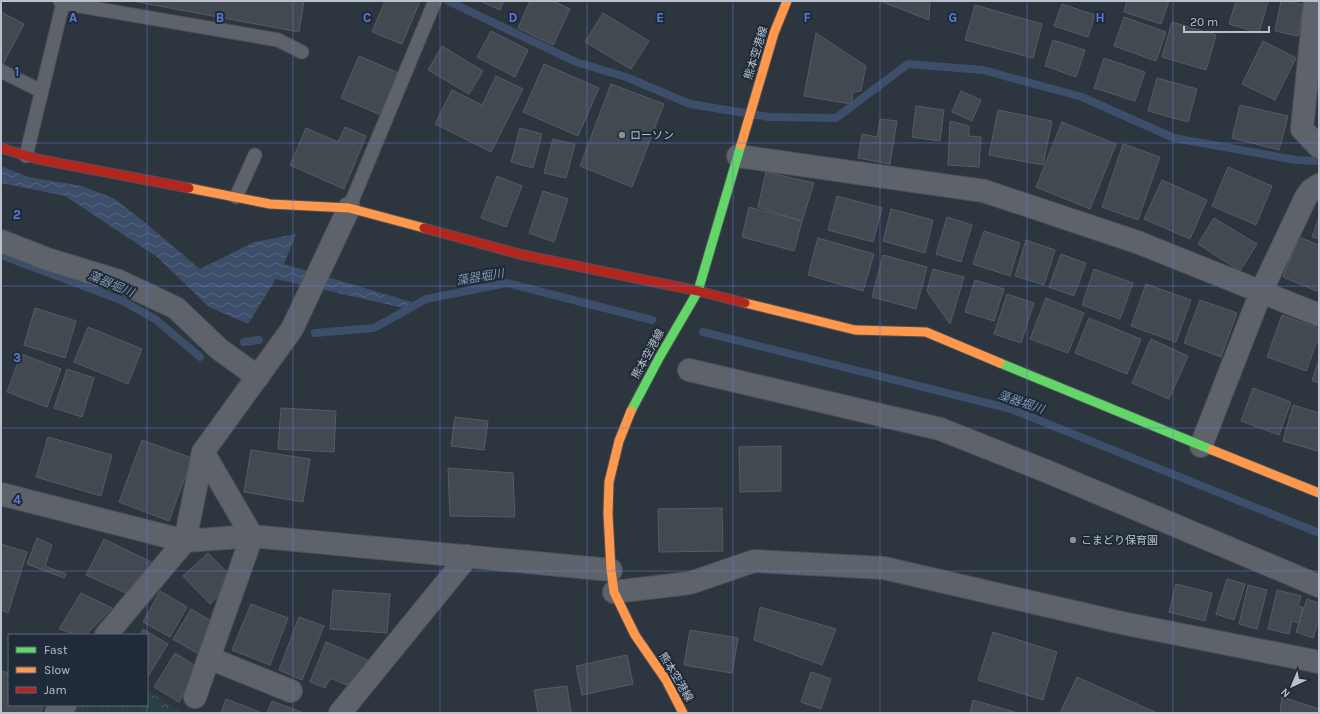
<svg xmlns="http://www.w3.org/2000/svg" width="1320" height="714" viewBox="0 0 1320 714" font-family="Karla,'Noto Sans JP',sans-serif">
<style>
.park{fill:url(#park-crowns)}
.water{fill:url(#water-waves)}
.lines{fill:none;stroke-linecap:round;stroke-linejoin:round}
.stream{stroke:#3c4e69;stroke-width:8}
.building{fill:#434951;stroke:#565c65}
.lane-casing{stroke:#4c5158;stroke-width:15}
.street-casing{stroke:#4c5158;stroke-width:24}
.fast-casing{stroke:#4c5158;stroke-width:11}
.slow-casing{stroke:#4c5158;stroke-width:11}
.jam-casing{stroke:#4c5158;stroke-width:11}
.lane{stroke:#5e636b;stroke-width:13}
.street{stroke:#5e636b;stroke-width:22}
.fast{stroke:#63d668;stroke-width:9}
.slow{stroke:#ff974d;stroke-width:9}
.jam{stroke:#b3261e;stroke-width:9}
.grid{fill:none;stroke:#5b7cd4;stroke-width:1;stroke-opacity:0.55}
.poi-dot{fill:#88909b;stroke:#202b39;stroke-width:1.5}
.labels{text-anchor:middle;dominant-baseline:central;stroke-width:4;stroke-linejoin:round;paint-order:stroke}
.street-label{font-size:11px;fill:#b9c1cd;stroke:#202b39}
.poi-label{font-size:11px;fill:#b9c1cd;stroke:#202b39;text-anchor:start}
.water-label{font-size:12px;font-style:italic;fill:#8197b3;stroke:#202b39}
.grid-label{font-size:13px;text-anchor:middle;font-weight:bold;fill:#5b7cd4;stroke:#202b39;stroke-width:4;stroke-linejoin:round;paint-order:stroke}
</style>
<defs>
<pattern id="park-crowns" width="20" height="18" patternUnits="userSpaceOnUse"><rect width="20" height="18" fill="#2a4044"/><path d="M2 6a3 3 0 1 1 6 0M12 15a3 3 0 1 1 6 0" fill="none" stroke="#475a5e"/></pattern>
<pattern id="water-waves" width="16" height="10" patternUnits="userSpaceOnUse"><rect width="16" height="10" fill="#3c4e69"/><path d="M0 5q4-4 8 0t8 0" fill="none" stroke="#56667d"/></pattern>
</defs>
<rect width="100%" height="100%" fill="#2d353e"/>
<path class="park" d="M147 690 183 713H71L77 705H147Z"/>
<path class="water" d="M1 166 28 177 82 186 115 199 148 225 200 269 254 242 296 234 284 264 418 304 408 309 276 279 248 324 209 307 157 257 65 196 1 183Z"/>
<g class="lines">
<path class="stream" d="M448 1 576 62 626 77 690 104 769 117 836 118 908 64 983 70 1082 97 1174 138 1296 160 1319 161
M1 255 121 300 155 319 200 357
M703 332 1011 409 1319 533
M315 333 374 328 426 299 507 283 652 320
M244 342 259 340"/>
</g>
<path class="building" d="M132 1H304L299 32Z
M385 1H420L402 44 372 32Z
M480 1H504L500 10Z
M530 1H553L570 9 553 45 518 28Z
M880 1H930L929 20Z
M1127 1H1169L1161 24 1124 12Z
M1236 1H1268L1259 33 1229 24Z
M1281 1H1287L1304 5 1298 36 1275 31Z
M1062 4 1095 15 1088 37 1054 26Z
M975 5 1042 24 1033 58 965 40Z
M1 12 24 24 2 66 1 65Z
M603 13 649 41 631 69 585 42Z
M1124 17 1166 32 1156 61 1114 46Z
M1172 22 1216 35 1206 70 1162 57Z
M491 31 528 50 515 77 477 57Z
M816 33 866 66 861 91 853 92 851 104 804 96Z
M1053 40 1085 50 1076 77 1045 66Z
M1263 41 1296 58 1275 100 1242 84Z
M442 46 483 71 469 94 428 70Z
M359 56 401 74 383 116 341 98Z
M1104 58 1145 72 1135 101 1094 88Z
M544 64 599 88 578 136 523 112Z
M496 76 523 89 491 152 435 124 452 90 482 105Z
M1157 78 1197 89 1188 122 1148 111Z
M611 84 664 104 632 187 580 166Z
M961 91 981 100 972 121 952 112Z
M1240 105 1288 116 1279 150 1232 138Z
M916 106 944 110 940 141 912 137Z
M998 110 1052 121 1043 165 989 155Z
M880 119 897 121 890 164 858 158 862 134 877 137Z
M950 121 969 126V136L981 137 979 167 948 165Z
M1062 122 1116 144 1090 209 1036 187Z
M345 127 366 136 344 189 290 165 306 128 338 142Z
M520 128 542 134 533 168 511 162Z
M553 139 575 144 566 178 544 173Z
M1123 144 1160 157 1138 220 1102 207Z
M1228 167 1272 186 1256 225 1212 206Z
M766 172 814 183 802 221 758 207Z
M497 176 522 186 506 227 481 218Z
M1162 180 1207 200 1190 239 1144 219Z
M543 191 568 199 554 242 529 233Z
M837 196 882 208 873 242 828 230Z
M749 207 802 221 794 251 742 237Z
M891 209 933 220 925 253 883 241Z
M947 217 972 225 961 262 936 254Z
M1214 218 1257 244 1240 271 1198 244Z
M1319 218V239L1312 237Z
M984 231 1020 243 1010 276 973 264Z
M1299 237 1319 245V292L1283 277Z
M818 238 874 254 863 291 808 275Z
M1026 240 1055 250 1044 285 1015 276Z
M1061 254 1086 263 1074 296 1049 287Z
M883 255 927 267 916 309 872 297Z
M933 269 964 277 950 324 927 291Z
M1094 269 1133 283 1120 319 1082 305Z
M975 280 1004 289 994 321 965 312Z
M1146 284 1191 300 1176 342 1131 326Z
M1007 294 1034 303 1021 343 994 334Z
M1046 298 1084 313 1068 353 1030 339Z
M1200 300 1237 313 1221 357 1184 343Z
M35 308 76 321 65 358 24 345Z
M1282 315 1319 329V336L1306 371 1267 357Z
M1089 318 1141 339 1127 374 1075 353Z
M88 327 142 349 128 384 74 362Z
M1151 339 1188 356 1169 399 1132 383Z
M21 354 61 369 47 407 7 392Z
M1319 359V383L1312 381Z
M67 369 94 378 82 417 54 408Z
M1253 388 1291 402 1279 435 1241 421Z
M1293 405 1319 413V448L1318 451 1283 441Z
M281 408 336 411 334 452 278 449Z
M455 417 488 421 484 450 451 446Z
M48 437 112 455 101 496 36 477Z
M142 440 192 458 169 521 119 502Z
M781 446V491L740 492 739 447Z
M251 450 310 459 303 502 244 492Z
M448 468 513 473 515 517 450 516Z
M722 508 723 551 659 552 658 509Z
M37 538 52 545 45 566 66 574 64 578 27 564Z
M104 539 155 564 137 598 86 575Z
M1 544 27 552 8 613 1 610Z
M208 553 235 580 210 604 183 576Z
M1227 579 1245 584 1234 620 1216 614Z
M1176 584 1212 593 1205 621 1169 612Z
M1248 585 1267 590 1257 629 1239 624Z
M333 590 390 594 387 633 330 629Z
M1277 590 1301 596 1298 606 1303 607 1299 623 1292 621 1289 634 1268 629Z
M160 591 187 607 170 637 143 622Z
M81 593 112 608 86 635H78L59 629Z
M1307 599 1319 603V619L1313 638 1296 632Z
M251 604 288 618 270 665 232 650Z
M760 607 836 629 822 665 754 640Z
M191 609 218 625 200 655 173 639Z
M299 617 324 626 302 680 279 670Z
M143 629 168 644 147 678V635H140Z
M690 630 738 638 732 673 684 665Z
M993 632 1057 652 1043 700 978 680Z
M326 642 375 663 354 688 330 678 325 688 310 682Z
M175 653 199 668 179 702 154 687Z
M627 655 633 684 582 695 576 666Z
M1 671 9 673V705H43L41 713H1Z
M811 672 831 679 821 709 801 702Z
M1077 677 1157 713H1060Z
M567 686 571 713H538L534 690Z
M1282 697 1319 709V713H1280Z
M226 699 260 712V713H221Z
M973 700 1018 713H970Z
M272 701 304 713H267Z"/>
<g class="lines">
<g class="lane-casing">
<path id="lane" d="M60 1 63 3 278 40 302 52
M1 71 41 91
M26 156 63 3
M236 197 255 155
M349 208 435 1"/>
</g>
<g class="street-casing">
<path id="street" d="M1315 1 1302 129 1319 147
M738 156 984 191 1137 242 1319 315
M1 241 47 259 119 281 176 308 219 349 258 377
M689 370 940 429 1046 471 1319 586
M1201 446 1261 292 1306 197 1311 190 1319 185
M1 494 185 541 252 536 611 570
M614 592 690 583 754 561 884 568 1122 623 1319 662
M106 635 185 541 203 452 292 329 349 208
M209 658 291 691
M195 697 252 536 203 452
M56 713 65 705
M340 713 468 556"/>
</g>
<g class="fast-casing">
<path id="fast" d="M1000 363 1212 450
M631 411 659 358 698 291 741 145"/>
</g>
<g class="slow-casing">
<path id="slow" d="M741 145 774 33 787 1
M189 188 270 204 349 208 424 228
M745 303 855 330 926 332 1000 363
M631 411 619 441 609 482 608 514 611 570 614 592 635 635 666 680 683 713
M1212 450 1319 493"/>
</g>
<g class="jam-casing">
<path id="jam" d="M1 148 37 159 189 188
M424 228 519 254 698 291 745 303"/>
</g>
<use href="#lane" class="lane"/>
<use href="#street" class="street"/>
<use href="#fast" class="fast"/>
<use href="#slow" class="slow"/>
<use href="#jam" class="jam"/>
</g>
<path class="grid" d="M147 1V635M293 1V713M440 1V713M587 1V713M733 1V713M880 1V713M1027 1V713M1173 1V713M1 143H1319M1 286H1319M1 428H1319M1 571H1319M147 705V713"/>
<g class="poi-dot">
<circle cx="622" cy="135" r="4"/>
<circle cx="1073" cy="540" r="4"/>
</g>
<g class="labels">
<g class="street-label">
<text transform="translate(756 53) rotate(-73)">熊本空港線</text>
<text transform="translate(648 354) rotate(-61)">熊本空港線</text>
<text transform="translate(676 677) rotate(59)">熊本空港線</text>
</g>
<g class="poi-label">
<text x="630" y="135">ローソン</text>
<text x="1081" y="540">こまどり保育園</text>
</g>
<g class="water-label">
<text transform="translate(480 277) rotate(-9)">藻器堀川</text>
<text transform="translate(111 284) rotate(23)">藻器堀川</text>
<text transform="translate(1021 402) rotate(19)">藻器堀川</text>
</g>
</g>
<g class="grid-label">
<text x="73" y="22">A</text>
<text x="220" y="22">B</text>
<text x="367" y="22">C</text>
<text x="513" y="22">D</text>
<text x="660" y="22">E</text>
<text x="807" y="22">F</text>
<text x="953" y="22">G</text>
<text x="1100" y="22">H</text>
<text x="17" y="76">1</text>
<text x="17" y="219">2</text>
<text x="17" y="362">3</text>
<text x="17" y="504">4</text>
</g>
<rect width="1320" height="714" fill="none" stroke="#b9c1cd" stroke-width="4"/>
<rect x="8" y="634" width="140" height="72" fill="#202b39" stroke="#5d6774"/>
<rect x="16" y="647" width="20" height="6" fill="#63d668" stroke="#5d6774"/>
<text x="44" y="654" font-size="12" fill="#b9c1cd">Fast</text>
<rect x="16" y="667" width="20" height="6" fill="#ff974d" stroke="#5d6774"/>
<text x="44" y="674" font-size="12" fill="#b9c1cd">Slow</text>
<rect x="16" y="687" width="20" height="6" fill="#b3261e" stroke="#5d6774"/>
<text x="44" y="694" font-size="12" fill="#b9c1cd">Jam</text>
<g transform="translate(1292 686) rotate(224)" stroke="#202b39" stroke-width="3" paint-order="stroke">
<path d="M0-3L7 15L0 10L-7 15Z" fill="#b9c1cd"/>
<text y="-6" font-size="11" font-weight="bold" text-anchor="middle" fill="#b9c1cd">N</text>
</g>
<path d="M1184 26v6h85v-6" fill="none" stroke="#b9c1cd" stroke-width="2"/>
<text x="1190" y="26" font-size="12" fill="#b9c1cd" stroke="#202b39" stroke-width="3" paint-order="stroke">20 m</text>
</svg>
